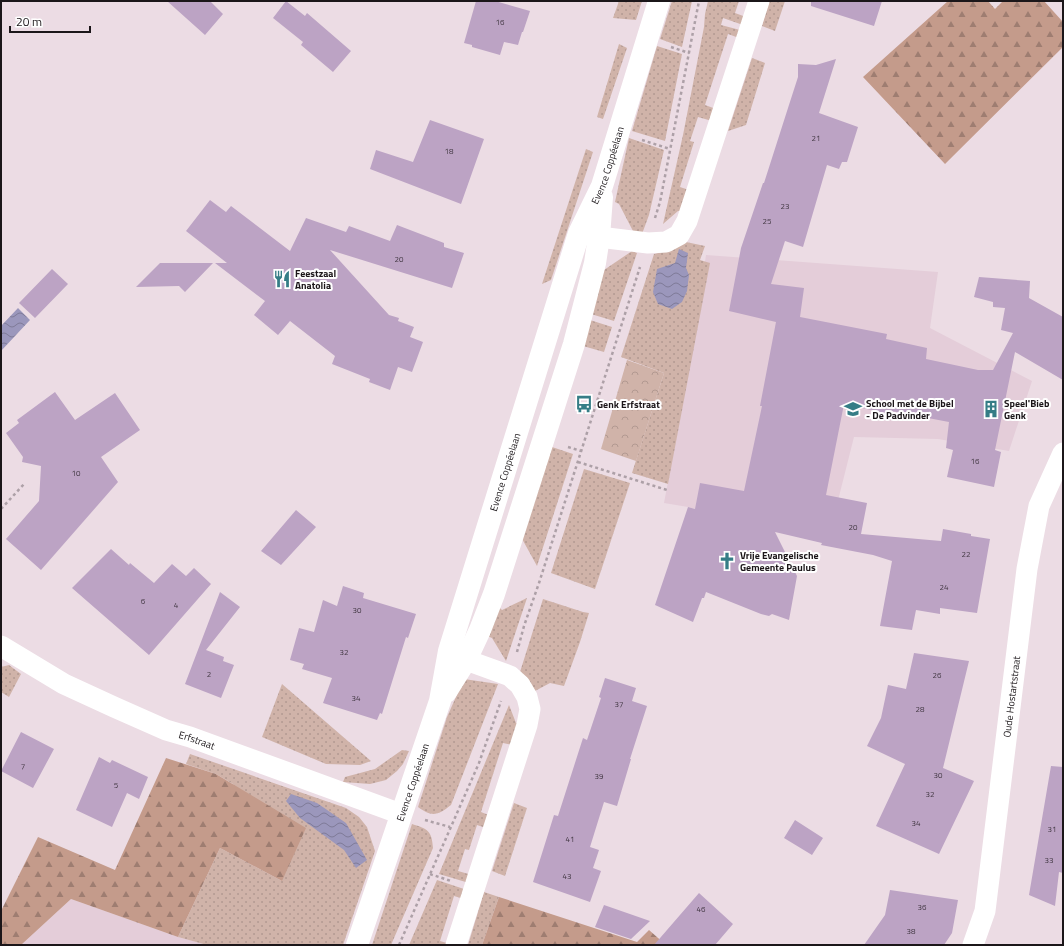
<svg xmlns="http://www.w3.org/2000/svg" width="1064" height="946" viewBox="0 0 1064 946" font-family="'Titillium Web',sans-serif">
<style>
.built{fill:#e4cdd9}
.grass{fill:url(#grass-dots)}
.forest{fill:url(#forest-firs)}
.park{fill:url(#park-crowns)}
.water{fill:url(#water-waves)}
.building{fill:#bca3c4}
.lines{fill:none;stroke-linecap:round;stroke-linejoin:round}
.path{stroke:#ada0a7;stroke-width:2.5;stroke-dasharray:3 3;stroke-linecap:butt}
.street{stroke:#fff;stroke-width:21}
.secondary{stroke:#fff;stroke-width:22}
.labels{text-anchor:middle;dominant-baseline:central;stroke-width:4;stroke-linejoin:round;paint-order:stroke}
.number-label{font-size:8px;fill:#433944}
.street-label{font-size:10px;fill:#1b1619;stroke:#fff}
.poi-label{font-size:10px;font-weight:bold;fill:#1b1619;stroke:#fff;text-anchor:start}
</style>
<defs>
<pattern id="grass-dots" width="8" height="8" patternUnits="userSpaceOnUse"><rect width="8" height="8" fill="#d0b3a9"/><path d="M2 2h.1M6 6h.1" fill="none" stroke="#b29991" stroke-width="1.8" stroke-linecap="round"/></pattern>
<pattern id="forest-firs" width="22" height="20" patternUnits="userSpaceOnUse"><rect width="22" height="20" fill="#c49b8b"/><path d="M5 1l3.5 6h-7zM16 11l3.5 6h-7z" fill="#9e7d71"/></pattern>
<pattern id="park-crowns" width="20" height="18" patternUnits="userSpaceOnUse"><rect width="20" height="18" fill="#d0b3a9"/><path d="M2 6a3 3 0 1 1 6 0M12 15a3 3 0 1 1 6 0" fill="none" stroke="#b29991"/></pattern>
<pattern id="water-waves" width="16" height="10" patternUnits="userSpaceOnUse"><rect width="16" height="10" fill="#9b97bc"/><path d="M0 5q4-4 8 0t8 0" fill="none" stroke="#7e7a98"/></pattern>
</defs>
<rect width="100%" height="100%" fill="#ecdce4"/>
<path class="built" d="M706 255 938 272 930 328 1032 381 1009 451 938 439 854 437 827 544 688 507 664 503 709 264 705 262Z
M71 899 178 937 207 945H21Z"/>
<path class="grass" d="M619 1H642L636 20 613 18Z
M672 1H692L682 47 660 39Z
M708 1H739L735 13 746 17 743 25 723 18 721 25 740 30 739 38 728 34 705 105 716 109 712 121 698 117 690 141 694 142 680 187 689 190 682 211H678L663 224 683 135 704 27 705 14Z
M769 1H785L775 31 762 26Z
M619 44 627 48 603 119 597 117Z
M657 46 682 54 665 141 632 131Z
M752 58 765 63 746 125 728 131Z
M629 138 664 150 649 215 642 234 633 231 619 204 615 202Z
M586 149 593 152 551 280 542 284Z
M686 242 705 246 700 260 710 263 668 484 632 473 664 373 621 357 654 254 672 250Z
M632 251 637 253 614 321 591 314 604 270Z
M590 320 612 327 604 352 583 346Z
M549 446 573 454 537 566 521 537Z
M584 469 630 483 595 589 551 573Z
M527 598 506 661 492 638 487 636 499 607 502 610Z
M543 599 583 612 589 613 580 642 564 686 550 683 535 691 520 672Z
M9 665 21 674 9 697 1 692V667Z
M464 679 498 684 451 805C437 816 432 817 418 807L447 717Z
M282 684 371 761 360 765 326 764 262 737Z
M509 705 516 723 519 724 513 745 503 743 481 812 491 816 486 828 477 825 469 850 465 849 458 871 472 875 469 883 439 874Z
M402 750 409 751 403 764 397 771 386 780 370 784 343 782 345 777 375 769Z
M190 754 346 808 359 817 367 827 375 851 343 945H207L178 937 220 848 282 881 233 784 216 774 186 764Z
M514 803 527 808 505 876 492 871Z
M412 824C428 829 432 831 433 848L391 945H372Z
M437 880 467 890 464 899 454 896 440 941 450 944 449 945H409Z
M484 892 499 897 482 945H468Z"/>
<path class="forest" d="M948 1H988L995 9 1003 1H1044L1063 22V47L945 164 863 77Z
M166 758 216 774 306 828 282 881 220 848 178 937 71 899 21 945H1V911L38 837 115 870Z
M499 897 637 942 649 930 666 945H482Z"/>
<path class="park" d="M627 360 664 373 636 461 601 449Z"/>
<path class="water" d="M679 249 688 253 686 268 689 275 687 291 682 302 672 309 658 304 653 292 657 269 675 263Z
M18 308 30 320 1 351V326Z
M291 794 317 803 346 823 367 860 356 868 344 850 300 818 286 801Z"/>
<path class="building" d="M167 1H210L223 14 205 35Z
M286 1 305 16 307 13 351 51 333 72 301 45 303 42 273 18Z
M476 1H495L530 11 523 32H522L518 45 504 42 500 55 472 47V45L464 43Z
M811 1H882L874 26 811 6Z
M836 59 819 113 858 127 847 162H842L839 169 827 165 803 247 785 241 771 284 804 288 800 317 887 334 886 339 927 348 926 359 978 370H993L1013 333 1001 330 1005 308 993 307V302L974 297 979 277 1030 281 1029 298 1063 317V380L1015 352 995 450 1001 452 994 487 947 477 953 450 946 448 949 422 886 410 885 413 844 404 826 495 867 503 861 534 941 541 943 529 971 534V536L990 539 977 613 940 608V614L916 610 912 630 880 626 892 561 873 555 821 545 822 543 775 532 797 576 789 620 772 614 769 616 761 614 706 592 704 598H702L693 622 655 605 688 507 695 509 700 483 744 491 762 406H760L776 322 729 311 741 248 763 183H764L788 108 798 77V64L816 65Z
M430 120 484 139 461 204 370 169 376 150 413 162Z
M210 200 226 212 231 206 290 251 306 218 346 232 349 226 390 241 397 225 444 243V247L464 253 452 288 330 250 389 315 399 318 398 321 414 327 410 337 423 342 412 372 398 367 390 390 369 382 370 379 332 364 335 356 290 321 278 335 254 315 265 301 215 263H227L186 231Z
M160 263H213L185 292 179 286 136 287Z
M52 269 68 284 35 318 19 303Z
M55 392 75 420 115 393 140 430 101 457 118 482 41 570 6 539 39 501 41 466 22 462 23 457 6 433 19 423 17 420Z
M296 510 316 527 281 565 261 551Z
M111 549 129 565 130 563 154 583 172 564 186 576 194 568 211 584 149 655 72 588Z
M343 586 364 593 363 598 416 614 408 638 406 637 382 714 380 713 377 720 323 703 332 678 302 669 304 664 290 660 299 628 314 632 323 600 337 606Z
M220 592 240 607 206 650 224 657 223 661 234 665 221 698 185 684Z
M914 653 969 661 943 768 974 781 939 854 876 826 905 764 867 746 881 718 888 685 906 689Z
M605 678 636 688 632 701 647 706 630 759H631L617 806 604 802 590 847 599 850 593 868 601 871 590 902 533 882 554 815 558 816 583 738 587 740 601 698 599 697Z
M21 732 54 749 33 788 1 771Z
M99 757 110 763 112 760 148 777 139 799 127 793 112 827 76 810Z
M1051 766 1063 767V873L1059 872 1055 906 1029 895Z
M795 820 823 838 812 855 784 838Z
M890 890 958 900 952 933 944 945H864L885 915Z
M699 893 733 924 715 945H654Z
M604 905 650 921 631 939 595 927Z"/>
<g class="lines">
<path class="path" d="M671 47 689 53
M642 140 670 149
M655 218 660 202 699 1
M568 447 581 451
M578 462 667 490
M1 509 25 483
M517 652 524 626 539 583 640 267
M425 820 450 827
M430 874 451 881
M399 945 479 763 501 701"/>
<g class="street">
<path d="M582 234 599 237 648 243 666 242 679 235 687 221 759 1"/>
<path id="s1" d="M1 646 64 684 114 707 166 730 190 737 401 814"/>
<path d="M451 652 466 660 510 676 520 685 527 697 530 709 527 725 456 945"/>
<path id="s2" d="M973 945 985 911 1027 569 1039 506 1063 453"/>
</g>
<g class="secondary">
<path d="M446 692 466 660 480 630 494 594 574 344 595 263 599 237 602 197"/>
<path id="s3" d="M357 945 440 701 449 651 579 233 602 186 659 1"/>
</g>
</g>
<defs>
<g id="restaurant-bare" transform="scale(1.38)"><path d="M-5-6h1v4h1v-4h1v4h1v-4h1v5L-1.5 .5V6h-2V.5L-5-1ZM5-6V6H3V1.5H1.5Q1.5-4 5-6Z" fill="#357d86" stroke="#fff" stroke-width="2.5" paint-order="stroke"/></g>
<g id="bus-bare" transform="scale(1.38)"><path d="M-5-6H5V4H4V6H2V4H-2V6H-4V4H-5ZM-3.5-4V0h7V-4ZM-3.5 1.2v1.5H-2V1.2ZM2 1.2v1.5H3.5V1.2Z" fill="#357d86" stroke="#fff" stroke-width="2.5" paint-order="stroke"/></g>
<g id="school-bare" transform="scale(1.38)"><path d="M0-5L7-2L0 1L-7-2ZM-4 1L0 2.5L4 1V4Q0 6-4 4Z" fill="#357d86" stroke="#fff" stroke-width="2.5" paint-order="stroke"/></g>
<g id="building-bare" transform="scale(1.38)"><path d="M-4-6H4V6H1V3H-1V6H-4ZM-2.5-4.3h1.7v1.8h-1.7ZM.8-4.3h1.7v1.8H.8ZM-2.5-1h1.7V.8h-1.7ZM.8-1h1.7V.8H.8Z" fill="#357d86" stroke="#fff" stroke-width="2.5" paint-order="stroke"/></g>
<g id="church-bare" transform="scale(1.38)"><path d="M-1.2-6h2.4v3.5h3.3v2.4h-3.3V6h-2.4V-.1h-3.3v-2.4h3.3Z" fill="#357d86" stroke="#fff" stroke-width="2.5" paint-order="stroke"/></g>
</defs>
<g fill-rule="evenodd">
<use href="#restaurant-bare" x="282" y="279"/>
<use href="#bus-bare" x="584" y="404"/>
<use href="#school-bare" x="853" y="409"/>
<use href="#building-bare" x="991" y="409"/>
<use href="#church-bare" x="727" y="561"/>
</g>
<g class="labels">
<g class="number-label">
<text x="500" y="22">16</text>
<text x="816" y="138">21</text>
<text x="449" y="151">18</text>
<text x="785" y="206">23</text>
<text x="767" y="221">25</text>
<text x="399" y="259">20</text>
<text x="975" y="461">16</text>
<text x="76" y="473">10</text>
<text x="853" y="527">20</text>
<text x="966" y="554">22</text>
<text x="944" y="587">24</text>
<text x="143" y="601">6</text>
<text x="176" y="605">4</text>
<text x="357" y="610">30</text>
<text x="344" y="652">32</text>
<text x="209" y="674">2</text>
<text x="937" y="675">26</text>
<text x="356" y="698">34</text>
<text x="619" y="704">37</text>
<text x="920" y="709">28</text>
<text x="23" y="766">7</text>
<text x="938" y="775">30</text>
<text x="599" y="776">39</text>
<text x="116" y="785">5</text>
<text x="930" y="794">32</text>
<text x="916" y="823">34</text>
<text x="1052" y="829">31</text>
<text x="570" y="839">41</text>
<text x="1049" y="860">33</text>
<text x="567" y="876">43</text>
<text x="922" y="907">36</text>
<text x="701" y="909">46</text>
<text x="911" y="931">38</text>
</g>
<g class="street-label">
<text stroke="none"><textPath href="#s3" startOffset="820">Evence Coppéelaan</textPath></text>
<text stroke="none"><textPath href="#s3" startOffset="496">Evence Coppéelaan</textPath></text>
<text stroke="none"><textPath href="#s2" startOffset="252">Oude Hostartstraat</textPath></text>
<text stroke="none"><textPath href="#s1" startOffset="218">Erfstraat</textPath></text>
<text stroke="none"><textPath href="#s3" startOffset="172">Evence Coppéelaan</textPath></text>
</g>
<g class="poi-label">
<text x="295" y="273">Feestzaal<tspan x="295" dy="12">Anatolia</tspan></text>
<text x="866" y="403">School met de Bijbel<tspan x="866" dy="12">- De Padvinder</tspan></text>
<text x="1004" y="403">Speel'Bieb<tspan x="1004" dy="12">Genk</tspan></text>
<text x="597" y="404">Genk Erfstraat</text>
<text x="740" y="555">Vrije Evangelische<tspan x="740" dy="12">Gemeente Paulus</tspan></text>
</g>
</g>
<rect width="1064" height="946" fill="none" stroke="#1b1619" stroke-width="4"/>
<path d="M10 26v6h80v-6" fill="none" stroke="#1b1619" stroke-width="2"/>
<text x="16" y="26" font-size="12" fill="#1b1619" stroke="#ffffff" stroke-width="3" paint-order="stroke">20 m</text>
</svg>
